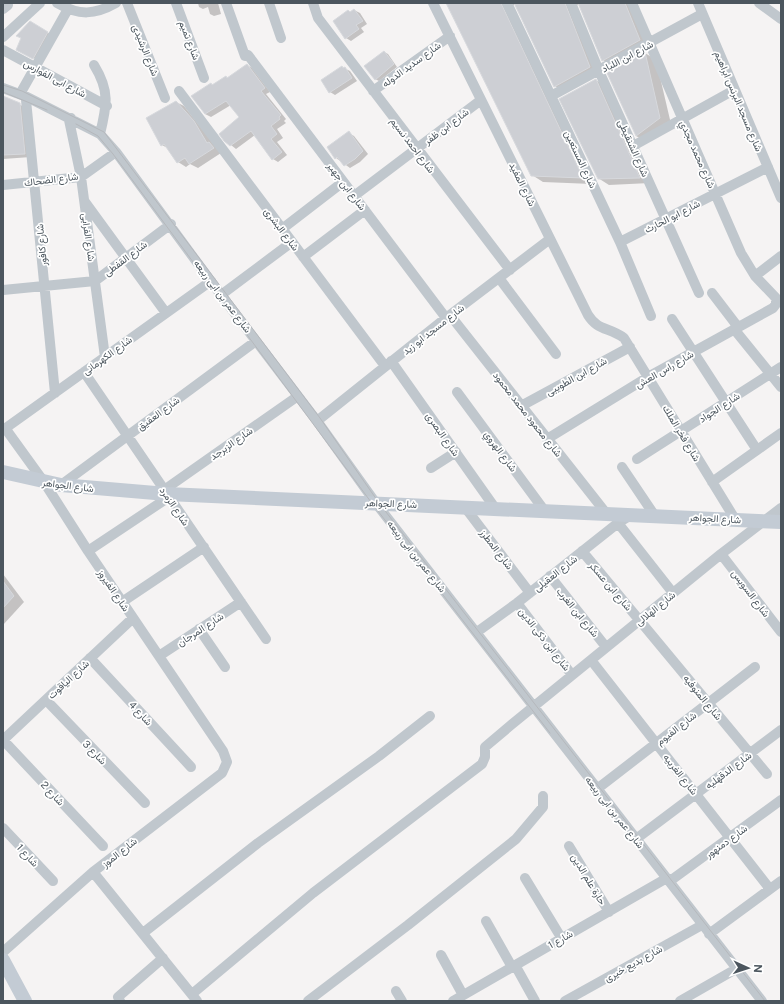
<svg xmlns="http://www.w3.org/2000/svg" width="784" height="1004" viewBox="0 0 784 1004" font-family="'Public Sans',Vazirmatn,sans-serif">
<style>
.shadow{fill:#0003}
.building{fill:#cdcfd4;stroke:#d7d9dd}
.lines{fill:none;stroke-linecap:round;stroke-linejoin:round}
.street{stroke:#c0c7cd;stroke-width:10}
.secondary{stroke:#c3cbd4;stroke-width:14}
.tram{stroke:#b5b8bc;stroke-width:1}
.labels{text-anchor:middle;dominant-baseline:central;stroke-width:3.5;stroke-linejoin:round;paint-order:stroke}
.street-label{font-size:10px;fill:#4c565e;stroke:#fff}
</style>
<rect width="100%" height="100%" fill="#f5f3f3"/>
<path class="shadow" d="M198 3H218L221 14 214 16 210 14 208 7 203 9 199 7Z
M447 3H579L575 8 600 73 565 92 555 86 516 4 512 6 592 184 543 182 532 175Z
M579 3H632L650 46 613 66 603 60Z
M354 10 360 13 367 24 361 28 364 32 351 41 346 38 351 13Z
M30 22 55 37 41 62 17 49Z
M384 52 388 54 397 67 379 81 375 79Z
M645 53 656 60 671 124 647 142 636 136Z
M247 65 252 68 270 92 266 94 286 119 284 121 286 123 277 129 283 138 277 142 287 155 278 162 273 159 255 135 236 149 231 145 241 117 231 105 211 117 205 114 211 84 213 85 226 77 228 79Z
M342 67 350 71 357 81 335 95 330 92 322 81Z
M596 80 606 86 650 183 609 185 598 178Z
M3 97 27 108 31 157 3 159Z
M176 102 184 106 221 153 198 168 190 164 186 167 178 162 169 149 162 145Z
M349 133 354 136 368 154 360 162 350 168 336 158Z
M3 574 24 602 3 625Z"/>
<path class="building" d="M446 3H501L583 178 531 176Z
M514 3H565L590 67 554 87Z
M578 3H625L640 40 602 61Z
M354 9 363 21 356 25 359 29 345 39 333 21 348 10 350 12Z
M30 21 48 32 33 59 16 50 21 38 16 36Z
M384 51 394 64 375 80 364 66Z
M645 52 660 118 636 136 607 73Z
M247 64 265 88 261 91 281 115 279 117 280 119 271 126 277 134 271 139 282 152 272 160 251 131 230 146 224 141 219 134 239 117 226 101 205 114 191 96 211 83 212 85 226 76 227 78Z
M342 66 343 68 345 67 352 78 329 93 321 80Z
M596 79 640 178 598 179 559 99Z
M3 96 20 103 25 154 3 155Z
M176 101 194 121 207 143 209 142 214 148 189 164 185 158 177 163 164 144 161 146 146 118Z
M349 131 363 151 355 159 344 166 337 157 335 159 327 147Z
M3 581 14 596 3 608Z"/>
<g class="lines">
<path class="street" d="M57 3C79 16 95 15 116 3
M127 3 165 98
M176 3 204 78
M226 3 245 56
M269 3 281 38
M313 3 318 18 510 270
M433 3 588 315C598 331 609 327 624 338L735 519
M507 3 620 242 651 316
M571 3 599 71 699 293
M698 3 781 198
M759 3 781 19
M3 9 8 5
M3 37 40 3
M3 50 107 106
M248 55 446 318
M94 65C110 91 107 105 100 134
M3 88 27 97 100 134 116 152 221 295 317 421 375 502 762 1001
M179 91 385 366
M373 91 450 36
M20 94 68 9
M551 96 702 14
M27 97 26 100 55 393
M71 118 69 120 81 177 105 357
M633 146 734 90
M3 185 81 177 116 152
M354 196 481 100
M85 202 166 313
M282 229 343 182
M620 242 768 167
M303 257 365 210
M755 276 781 256
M499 278 556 354
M3 290 95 281 171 224
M712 293 738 327
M221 295 292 242
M450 315 606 513
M672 319 757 450
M734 329 781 387
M391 361 495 508
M84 372 266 639
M457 392 544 510
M521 406 630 347
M317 421 446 318 550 239
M3 430 211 281
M547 439 648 377 773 308 776 304V298L755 276 741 253 632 3
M637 459 781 367
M622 467 655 516
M431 468 456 452
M712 482 781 433
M61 485 256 341
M164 490 298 396
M464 506 530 593
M618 523 673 593
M88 551 169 497
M582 551 767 774
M721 554 781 632
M550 576 606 647
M122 602 204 547
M517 603 572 675
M199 629 225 667
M477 632 517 603 618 523 631 515
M159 656 241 602
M90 658 191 767
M591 660 770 889
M46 700 145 803
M3 740 133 618
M3 740 103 846
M597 789 755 667
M3 828 53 881
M636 839 781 730
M569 846 609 912
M93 872 197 1001
M525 878 562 939
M670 881 781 800
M486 921 512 967
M143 933 258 843 379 756 430 716
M709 934 781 881
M3 952 93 872 222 773 227 762 223 751 88 551 44 482 5 428
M441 955 463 995
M515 965 535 1001
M396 991 402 1001
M192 994 313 893 482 764 485 757V747L511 725 721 554 781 508
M120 1001 118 997 163 958
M308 1001 408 925 516 839 543 807V796
M453 1001 667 878
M565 1001 702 925
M680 1001 736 969"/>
<path class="secondary" d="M3 472 61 485 167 494 781 522
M3 960 25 1001"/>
<path class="tram" d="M3 85 22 91 104 132 320 418 379 503 765 1001
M3 92 47 110
M76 124 98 136 113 154 371 502 550 733"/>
</g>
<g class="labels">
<g class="street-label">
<text transform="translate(190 40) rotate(69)">شارع تميم</text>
<text transform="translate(146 50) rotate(68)">شارع الرشيدى</text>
<text transform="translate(627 56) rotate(-28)">شارع ابن اللباد</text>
<text transform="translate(411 64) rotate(-36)">شارع سديد الدوله</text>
<text transform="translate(55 78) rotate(28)">شارع ابى الفوارس</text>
<text transform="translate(739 101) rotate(67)">شارع مسجد البرنس ابراهيم</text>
<text transform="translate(446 126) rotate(-37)">شارع ابن ظفر</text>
<text transform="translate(413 145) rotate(53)">شارع احمد نسيم</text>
<text transform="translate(634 148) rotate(66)">شارع الشنقيطى</text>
<text transform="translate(698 154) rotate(66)">شارع محمد مجدي</text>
<text transform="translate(581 159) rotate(65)">شارع المستعين</text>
<text transform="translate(51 179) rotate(-7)">شارع الضحاك</text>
<text transform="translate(523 184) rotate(64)">شارع المفيد</text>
<text transform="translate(347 186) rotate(53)">شارع ابن جهير</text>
<text transform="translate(672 216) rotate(-27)">شارع ابو الحارث</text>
<text transform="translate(282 229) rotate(53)">شارع البشرى</text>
<text transform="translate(89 237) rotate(82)">شارع الفرابى</text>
<text transform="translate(41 245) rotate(-95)">شارع كافور</text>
<text transform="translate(125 258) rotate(-37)">شارع القفطى</text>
<text transform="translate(223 296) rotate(53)">شارع عمر بن ابى ربيعه</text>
<text transform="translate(433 329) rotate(-38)">شارع مسجد ابو زيد</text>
<text transform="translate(107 355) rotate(-36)">شارع الكهرمانى</text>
<text transform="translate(664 369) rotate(-30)">شارع راس العش</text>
<text transform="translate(576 376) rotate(-29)">شارع ابن الطويبى</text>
<text transform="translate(719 407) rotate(-33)">شارع الجواد</text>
<text transform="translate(158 413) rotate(-36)">شارع العقيق</text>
<text transform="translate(528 414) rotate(52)">شارع محمود محمد محمود</text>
<text transform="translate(682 433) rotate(59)">شارع فخر الملك</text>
<text transform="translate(443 434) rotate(55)">شارع البصرى</text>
<text transform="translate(231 443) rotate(-35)">شارع الزبرجد</text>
<text transform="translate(501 451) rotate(54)">شارع الهروي</text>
<text transform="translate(68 485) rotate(7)">شارع الجواهر</text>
<text transform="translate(391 503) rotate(2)">شارع الجواهر</text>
<text transform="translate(175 506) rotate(56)">شارع الزمرد</text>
<text transform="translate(715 518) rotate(3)">شارع الجواهر</text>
<text transform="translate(497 549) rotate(53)">شارع المطرز</text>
<text transform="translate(417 556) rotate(52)">شارع عمر بن ابى ربيعه</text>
<text transform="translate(555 573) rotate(-38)">شارع العقيلى</text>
<text transform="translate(611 586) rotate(50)">شارع ابن عسكر</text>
<text transform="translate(114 590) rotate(56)">شارع الفيروز</text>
<text transform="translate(751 593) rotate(53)">شارع السويس</text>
<text transform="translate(655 608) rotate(-39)">شارع الهلالى</text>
<text transform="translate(578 612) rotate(51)">شارع ابن الغرب</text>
<text transform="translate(200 629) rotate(-33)">شارع المرجان</text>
<text transform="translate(545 639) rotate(52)">شارع ابن ذكى الدين</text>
<text transform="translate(68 679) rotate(-43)">شارع الياقوت</text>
<text transform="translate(703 697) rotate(51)">شارع المنوفيه</text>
<text transform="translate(141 713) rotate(47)">شارع 4</text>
<text transform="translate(676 728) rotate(-38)">شارع الفيوم</text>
<text transform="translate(95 752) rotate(46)">شارع 3</text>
<text transform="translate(728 770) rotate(-37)">شارع الدقهليه</text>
<text transform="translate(681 774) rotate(52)">شارع الغربيه</text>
<text transform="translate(53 793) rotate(47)">شارع 2</text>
<text transform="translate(615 812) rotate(52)">شارع عمر بن ابى ربيعه</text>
<text transform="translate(726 841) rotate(-36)">شارع دمنهور</text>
<text transform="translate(119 852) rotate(-38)">شارع الموز</text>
<text transform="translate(28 855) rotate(47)">شارع 1</text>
<text transform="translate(589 879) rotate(59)">حارة علم الدين</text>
<text transform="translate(560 939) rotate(-30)">شارع 1</text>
<text transform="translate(633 963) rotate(-29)">شارع بديع خيرى</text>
</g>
</g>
<rect width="784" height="1004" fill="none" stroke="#4c565e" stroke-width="8"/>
<g transform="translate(748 968) rotate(93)" stroke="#ffffff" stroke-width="3" paint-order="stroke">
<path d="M0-3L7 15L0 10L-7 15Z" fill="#4c565e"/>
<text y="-6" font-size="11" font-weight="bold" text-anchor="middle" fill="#4c565e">N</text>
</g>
</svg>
